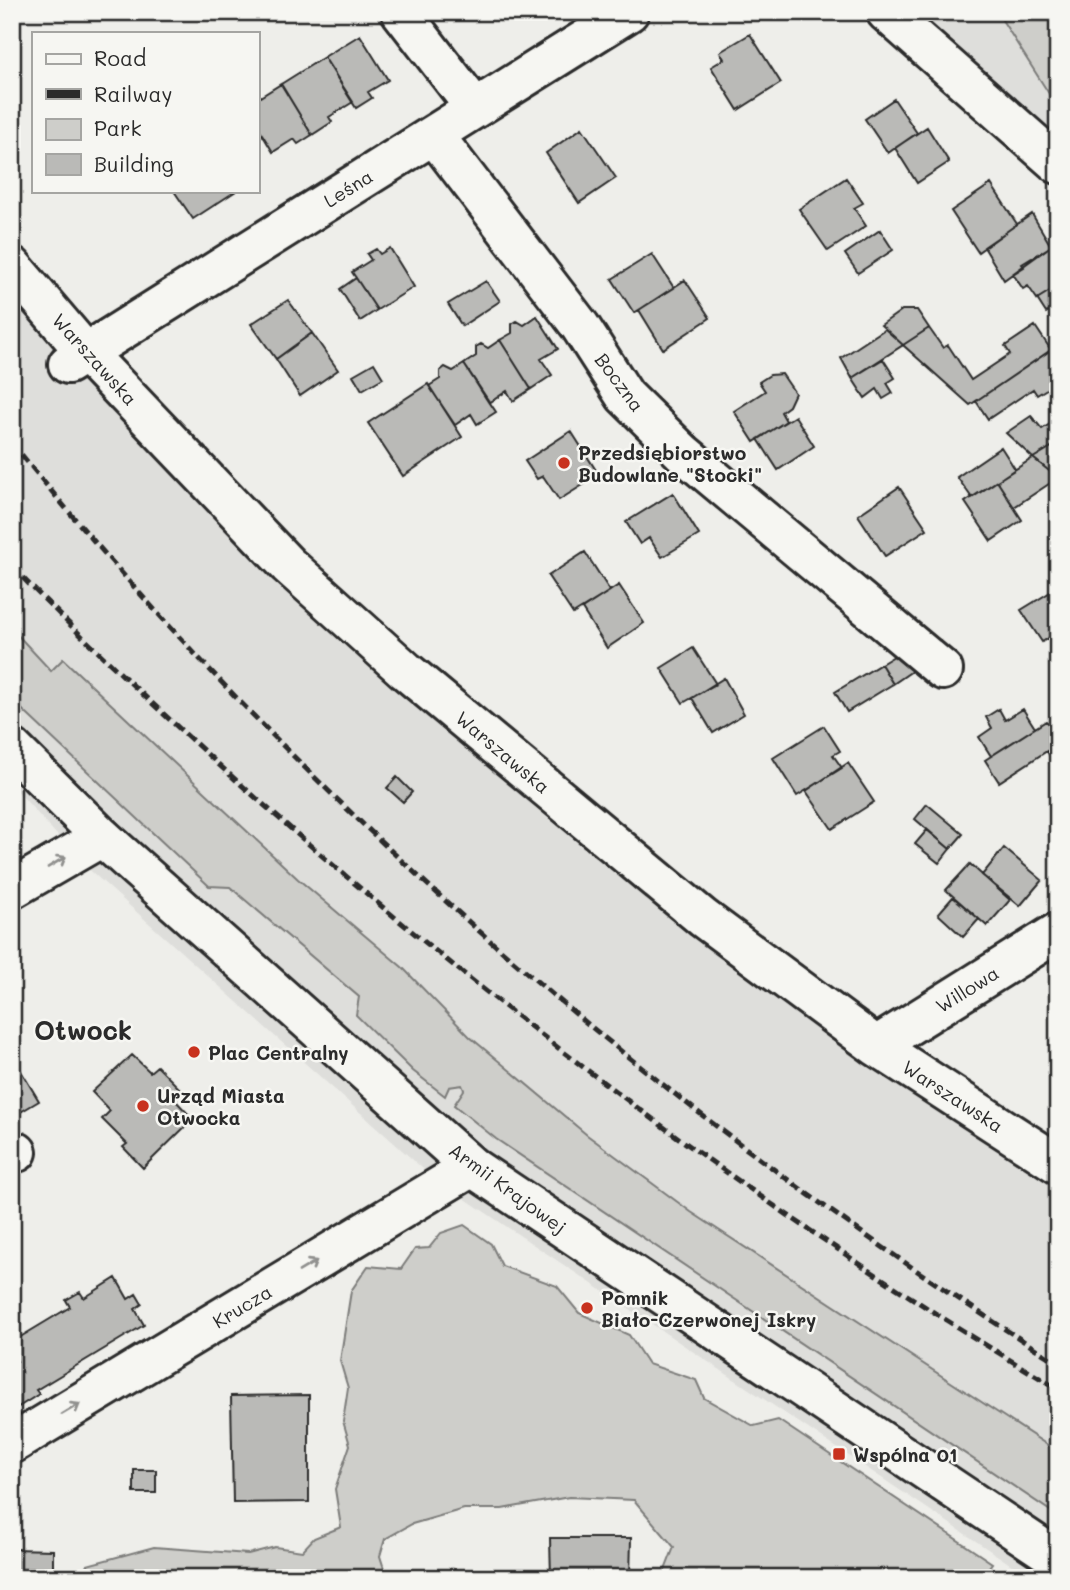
<svg xmlns="http://www.w3.org/2000/svg" width="1070" height="1590" viewBox="0 0 1070 1590" font-family="Mali,sans-serif">
<style>
.built{fill:#dededb}
.green{fill:#cececa;stroke:#7c7c7a;stroke-width:2}
.building{fill:#babab7;stroke:#2b2b2b;stroke-width:2}
.lines{fill:none;stroke-linecap:round;stroke-linejoin:round}
.minor-casing{stroke:#2b2b2b;stroke-width:44}
.major-casing{stroke:#2b2b2b;stroke-width:44}
.minor{stroke:#f6f6f2;stroke-width:38}
.major{stroke:#f6f6f2;stroke-width:38}
.rail{stroke:#2b2b2b;stroke-width:5;stroke-dasharray:10 5;stroke-linecap:butt}
.oneway{stroke:#90908e}
.poi-dot{fill:#c8321e;stroke:#f6f6f2;stroke-width:2.5}
.labels{text-anchor:middle;dominant-baseline:central;stroke-width:5;stroke-linejoin:round;paint-order:stroke}
.street-label{font-size:19px;fill:#2b2b2b;stroke:#f6f6f2}
.poi-label{font-size:19px;font-weight:bold;fill:#2b2b2b;stroke:#f6f6f2;text-anchor:start}
.district-label{font-size:26px;font-weight:bold;fill:#2b2b2b;stroke:#f6f6f2}
</style>
<rect width="100%" height="100%" fill="#eeeeea"/>
<filter id="ink" filterUnits="userSpaceOnUse"><feTurbulence type="fractalNoise" baseFrequency=".0143" numOctaves="2"/><feDisplacementMap in="SourceGraphic" scale="14" xChannelSelector="R" yChannelSelector="G"/><feConvolveMatrix kernelMatrix="1 2 1 2 8 2 1 2 1" color-interpolation-filters="sRGB"/></filter>
<g filter="url(#ink)">
<path class="built" d="M893 12H1058V155Z
M12 298 283 574 547 818 804 1014 1058 1178V1578H1031L431 1176 83 864 12 785Z"/>
<path class="green" d="M997 12H1058V97L1053 100Z
M12 629 51 671 63 659 298 879 402 967 470 1037 587 1135 691 1212 1058 1452V1516L496 1139 454 1105 464 1090 462 1085 449 1087 445 1096 413 1071 356 1015 359 997 230 887 209 886 12 700Z
M464 1225 491 1244 502 1266 557 1286 579 1313 629 1335 648 1364 696 1380 704 1398 754 1426 778 1420 992 1563 981 1578H662L674 1547 634 1500 569 1497 502 1509H464L412 1524 385 1539 380 1556 387 1578H78L87 1565 154 1547 248 1554 275 1547 302 1551 314 1538 341 1527 335 1489 350 1445 343 1421 348 1388 340 1361 351 1291 368 1266 401 1269 415 1249 429 1248 441 1233Z"/>
<path class="building" d="M750 34 781 83 738 110 711 67 724 59 720 52Z
M360 35 388 80 368 92 372 98 356 108 324 57Z
M324 57 353 102 329 117 332 122 312 135 281 84Z
M281 84 312 135 298 144 294 139 273 152 257 126V99Z
M894 99 917 133 888 153 865 119Z
M927 127 949 162 917 183 895 148Z
M582 128 616 178 579 203 546 153Z
M846 178 863 203 854 208 866 226 828 251 799 209Z
M991 184 1017 224 978 252 951 211Z
M174 191H236L193 219Z
M1032 214 1051 246 1004 280 984 247Z
M880 230 893 250 858 273 845 254Z
M1058 242V286L1037 299 1028 286 1023 289 1013 274 1024 267 1022 264Z
M390 248 414 287 377 310 352 272 371 260 367 254 376 249 380 254Z
M652 254 674 288 634 313 612 279Z
M356 278 377 310 360 321 340 289Z
M685 280 710 318 663 349 639 310Z
M486 281 500 301 462 326 448 304Z
M1058 286V306L1046 313 1037 299Z
M288 300 312 333 276 359 251 324Z
M902 310H917L929 328 903 345 881 325Z
M537 316 558 349 541 359 552 375 531 389 500 340 512 333V324L517 321 524 325Z
M1035 326 1051 350 970 405 903 345 929 328 943 348 948 345 971 380 1010 354 1005 346Z
M885 329 903 345 852 378 841 358Z
M312 333 338 370 300 396 276 359Z
M500 340 531 389 513 401 507 391 489 403 464 364 476 356V347L481 344 488 348Z
M1051 350 1058 360V382L1037 395 1033 389 988 419 976 401Z
M883 359 895 378 887 383 893 393 883 399 877 389 865 398 852 378Z
M374 363 383 378 362 390 353 375Z
M464 364 496 412 477 424 471 414 455 425 429 386 440 379V371L445 367 453 371Z
M782 374 795 393 789 406 781 412 786 421 754 442 734 411 765 391 759 382 770 375Z
M428 384 462 437 403 476 368 423Z
M795 416 814 446 778 470 758 439Z
M1031 416 1042 429 1058 419V443L1033 458 1006 433Z
M571 431 599 475 559 500 543 476 537 479 525 461Z
M1058 443V478L1033 458Z
M1001 447 1015 469 972 498 957 477Z
M1033 458 1058 478 1014 507 997 481Z
M997 481 1022 520 991 541 965 502Z
M899 487 927 529 885 556 858 515Z
M673 493 699 535 662 557 649 538 640 544 626 522Z
M585 552 610 591 573 614 548 576Z
M619 585 644 623 607 648 582 609Z
M1057 588 1058 632 1042 642 1021 610Z
M1058 632V651L1049 638Z
M693 648 716 684 683 703 661 668Z
M899 653 912 671 893 684 881 664Z
M881 664 893 684 847 712 835 692Z
M724 678 744 714 713 733 692 698Z
M999 709 1005 720 1023 709 1035 728 991 756 979 737 992 728 986 717Z
M1046 721 1058 731V751L1050 756 1047 751 999 782 985 760Z
M824 726 840 751 833 755 842 768 797 796 773 758Z
M848 763 874 802 832 829 806 791Z
M397 777 412 792 403 802 387 788Z
M927 804 963 834 950 849 915 819Z
M927 830 950 849 939 863 915 844Z
M1004 848 1042 880 1020 906 982 875Z
M970 864 1010 900 987 926 946 890Z
M953 897 979 919 963 937 938 914Z
M132 1055 150 1072 157 1066 183 1092 175 1100 193 1119 143 1168 123 1147 127 1144 102 1119 110 1111 92 1092Z
M15 1061 39 1101 12 1117V1062Z
M116 1278 128 1299 136 1294 142 1304 135 1309 144 1325 36 1390 39 1394 12 1411V1363L17 1361 12 1353V1342L70 1307 66 1300 80 1292 84 1298Z
M309 1395V1502L233 1503 231 1396Z
M134 1470H156V1493H134Z
M550 1538H631L630 1578H551Z
M12 1549 53 1550V1578H12Z"/>
<g class="lines">
<g class="minor-casing">
<path id="minor" d="M401 12 475 108
M886 12 1058 164
M434 135 580 326 625 396 682 452 943 670
M12 266 86 353 288 565 406 671 703 918 876 1046 1058 1164
M68 364 629 12
M12 889 102 837
M876 1046 1058 932
M12 1153 17 1152
M12 1444 472 1167"/>
</g>
<g class="major-casing">
<path id="major" d="M12 748 102 837 472 1167 1058 1559"/>
</g>
<use href="#minor" class="minor"/>
<use href="#major" class="major"/>
<path class="rail" d="M12 443C309 810 659 1112 1058 1363
M12 567C318 876 685 1166 1058 1389"/>
</g>
<defs><path id="oneway-shaft" d="M-6 0H5M1.5-3L5.5 0L1.5 3" fill="none" stroke-width="1.6" stroke-linecap="round" stroke-linejoin="round" transform="scale(1.75)"/></defs>
<g class="oneway">
<use href="#oneway-shaft" transform="translate(57 862) rotate(-31)"/>
<use href="#oneway-shaft" transform="translate(308 1266) rotate(-31)"/>
<use href="#oneway-shaft" transform="translate(71 1409) rotate(-31)"/>
</g>
</g>
<g class="poi-dot">
<circle cx="564" cy="463" r="7"/>
<circle cx="194" cy="1052" r="7"/>
<circle cx="143" cy="1106" r="7"/>
<circle cx="587" cy="1308" r="7"/>
<rect x="832" y="1447" width="14" height="14" rx="3.5"/>
</g>
<g class="labels">
<g class="street-label">
<text transform="translate(348 188) rotate(-32)">Leśna</text>
<text transform="translate(95 359) rotate(48)">Warszawska</text>
<text transform="translate(620 382) rotate(53)">Boczna</text>
<text transform="translate(503 752) rotate(40)">Warszawska</text>
<text transform="translate(967 989) rotate(-32)">Willowa</text>
<text transform="translate(953 1096) rotate(33)">Warszawska</text>
<text transform="translate(508 1188) rotate(36)">Armii Krajowej</text>
<text transform="translate(242 1306) rotate(-31)">Krucza</text>
</g>
<g class="poi-label">
<text x="578" y="452">Przedsiębiorstwo<tspan x="578" dy="22">Budowlane "Stocki"</tspan></text>
<text x="208" y="1052">Plac Centralny</text>
<text x="157" y="1095">Urząd Miasta<tspan x="157" dy="22">Otwocka</tspan></text>
<text x="601" y="1297">Pomnik<tspan x="601" dy="22">Biało-Czerwonej Iskry</tspan></text>
<text x="853" y="1454">Wspólna 01</text>
</g>
<g class="district-label">
<text x="83" y="1030">Otwock</text>
</g>
</g>
<rect width="1070" height="1590" fill="none" stroke="#f6f6f2" stroke-width="42"/>
<rect x="21" y="21" width="1028" height="1548" fill="none" stroke="#2b2b2b" stroke-width="2.5" filter="url(#ink)"/>
<rect x="32" y="32" width="228" height="161" fill="#f6f6f2" stroke="#a5a5a2" stroke-width="2"/>
<rect x="46" y="54" width="35" height="10" fill="#f6f6f2" stroke="#a5a5a2" stroke-width="2"/>
<text x="94" y="66" font-size="21" fill="#2b2b2b">Road</text>
<rect x="46" y="89" width="35" height="10" fill="#2b2b2b" stroke="#a5a5a2" stroke-width="2"/>
<text x="94" y="102" font-size="21" fill="#2b2b2b">Railway</text>
<rect x="46" y="119" width="35" height="21" fill="#cececa" stroke="#a5a5a2" stroke-width="2"/>
<text x="94" y="136" font-size="21" fill="#2b2b2b">Park</text>
<rect x="46" y="154" width="35" height="21" fill="#babab7" stroke="#a5a5a2" stroke-width="2"/>
<text x="94" y="172" font-size="21" fill="#2b2b2b">Building</text>
</svg>
